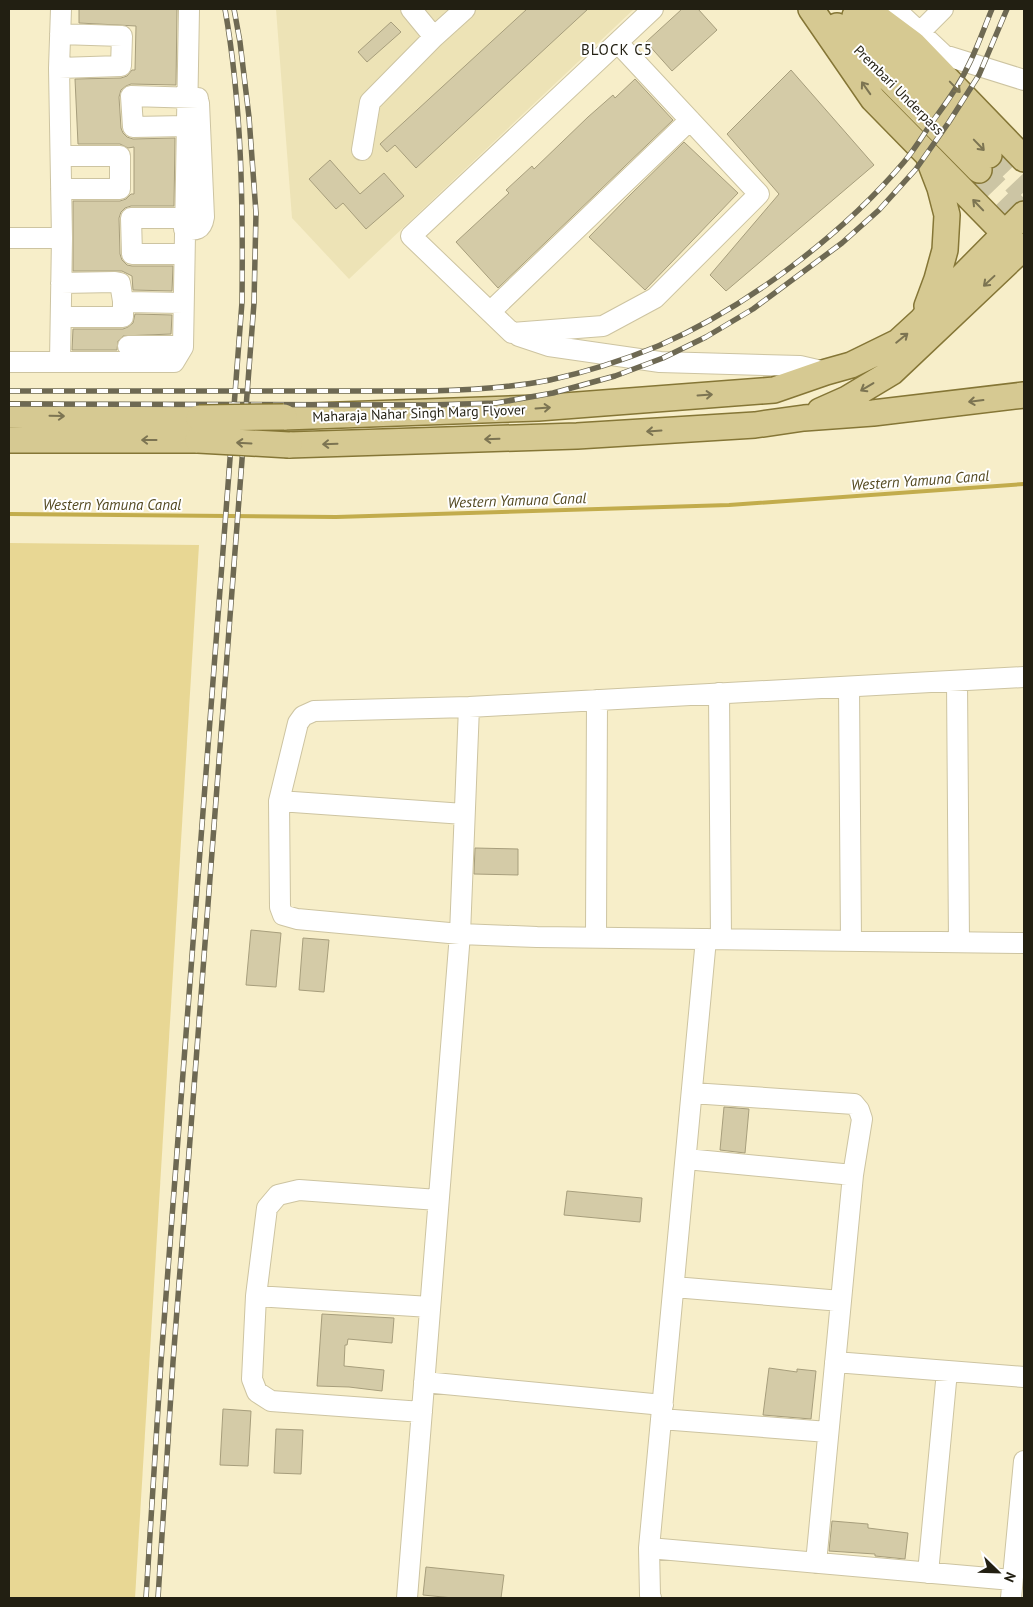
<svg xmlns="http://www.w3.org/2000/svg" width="1033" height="1607" viewBox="0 0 1033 1607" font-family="'PT Sans',sans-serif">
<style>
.built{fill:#ede3b6}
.green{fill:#e8d794}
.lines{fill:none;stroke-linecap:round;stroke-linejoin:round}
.stream{stroke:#c2ac4c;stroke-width:4}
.building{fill:#d4cba7;stroke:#a79e7c}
.major-tunnel{stroke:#ccc5a4;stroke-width:25;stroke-dasharray:25 12;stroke-linecap:butt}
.minor-casing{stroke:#cdc4a1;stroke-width:22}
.major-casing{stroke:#857636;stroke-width:28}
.minor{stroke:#fff;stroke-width:20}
.major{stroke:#d6c992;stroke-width:25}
.rail-casing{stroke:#6e6953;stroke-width:5.5}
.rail{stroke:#fff;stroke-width:4;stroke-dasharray:11;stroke-linecap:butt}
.major-bridge-casing{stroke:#857636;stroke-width:28;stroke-linecap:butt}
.major-bridge{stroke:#d6c992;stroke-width:25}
.oneway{stroke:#7c7452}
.labels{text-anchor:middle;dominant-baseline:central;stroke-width:4;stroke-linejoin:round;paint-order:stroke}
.street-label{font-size:14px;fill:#221f12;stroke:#fff}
.neighbourhood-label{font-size:15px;letter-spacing:1px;fill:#221f12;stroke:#fff}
.water-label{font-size:15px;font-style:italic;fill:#544a22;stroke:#fff}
</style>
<rect width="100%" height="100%" fill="#f7eec9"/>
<path class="built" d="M276 9H634L349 279 292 218Z"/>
<path class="green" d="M9 543 199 545 135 1598H9Z"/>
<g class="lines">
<path class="stream" d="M9 514 336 517 729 505 1024 484"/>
</g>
<path class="building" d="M79 9H177L176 85 131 84 126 86 121 90 119 97 121 128 123 133 127 137 133 139 175 138 174 206H131L125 208 121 212 119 218 120 254 122 260 127 265 132 266H173L172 291 133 290 132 276 122 271H73V201H120L126 199 131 194H134V147L128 148 120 144H78L75 79 121 78 127 76 132 70H135L136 26 79 23Z
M527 9H588L416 168 395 145 387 152 380 144Z
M682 9H698L717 30 672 71 646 42Z
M391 22 401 32 367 62 358 52Z
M791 70 874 165 726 291 710 275 779 194 727 134Z
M635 79 673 120 498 288 456 242 509 193 506 190 532 166 534 169 588 117 613 95 615 98Z
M684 142 738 193 645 290 589 237 630 195Z
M330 160 360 194 384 173 404 196 366 229 343 203 336 209 309 179Z
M135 314 172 315 171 334 123 336 118 341 117 350H72L73 329H123L128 327 133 323Z
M475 848 518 849V875L474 874Z
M251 930 281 933 276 987 246 985Z
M303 938 329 940 324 992 299 990Z
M724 1107 749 1109 745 1153 720 1150Z
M567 1191 642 1198 640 1222 564 1215Z
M322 1314 394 1318 392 1343 348 1339 347 1345H345L344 1366 384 1370 382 1391 349 1387 317 1386Z
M769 1368 797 1372V1369L816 1371 811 1419 763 1415Z
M223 1409 251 1411 248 1466 220 1465Z
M276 1429 303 1430 301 1474 274 1473Z
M832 1521 868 1524V1528L908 1533 905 1559 875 1556V1554L829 1551Z
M426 1567 504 1575 501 1598H453L423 1595Z"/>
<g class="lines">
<path class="major-tunnel" d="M989 155 1024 192
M979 170 1024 216"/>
<g class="minor-casing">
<path id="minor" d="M411 9 434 37 465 9
M895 9 944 55 1024 80
M920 32 943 9
M618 43 759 194 655 298 603 326 512 333 411 236 653 9
M59 68 121 66 122 36 60 34
M186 126 133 127 131 96 198 98
M362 150 370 102 434 37
M61 156H120V189H61
M184 229C196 231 202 230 204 217L199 103
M9 238H62
M184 254H132L131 218H184
M61 283 115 282 120 283 123 301 128 302 183 303
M490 312 690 120
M61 317H123V301
M519 336 549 346 660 362 800 366 826 372
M128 346H183
M9 362H174L183 347 189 9
M60 362 62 238 59 68 61 9
M1024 677 469 707 314 711 303 716 298 723 279 801 280 907 283 915 297 919 460 934 537 937 1024 943
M957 681 959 942
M849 687 851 941
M719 693 721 939
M279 801 464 814
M596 937 597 700
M692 1093 854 1104 859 1110 862 1119 853 1175 816 1563
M686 1159 853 1175
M674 1287 841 1301
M256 1296 430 1307
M835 1362 1024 1377
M424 1382 663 1405
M422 1412 271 1401 257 1392 252 1379 256 1296 267 1208 278 1195 299 1190 438 1200
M661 1419 828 1432
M649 1548 1012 1580
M928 1573 947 1371
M407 1598 460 934 469 707
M651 1598 650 1595 649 1548 706 939
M1011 1598 1024 1461"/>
</g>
<g class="major-casing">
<path id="major" d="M811 9 873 99 1024 253
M866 9 913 44 1024 159
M855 16 989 155
M837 26 979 170
M927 306 937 279 945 250 947 215 940 188 930 162
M820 411 847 399 892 372 1024 247
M9 415 199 418
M284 417 538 408 774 390 826 372 851 365 898 342 922 320 935 304 1024 214
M9 440H198
M289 445 577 436 755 425 804 418 873 413 1024 395"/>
</g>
<use href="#minor" class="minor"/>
<use href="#major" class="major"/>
<g class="rail-casing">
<path id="rail" d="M9 391H430C471 390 510 388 550 380 586 372 624 360 658 346 746 308 842 235 904 162 914 150 922 137 930 125 943 107 958 88 967 68 977 49 984 28 992 9
M9 404 430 405 496 403 553 393 615 376 663 358 706 337 753 309 842 243 879 210 916 169 949 122 979 75 1007 9
M146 1598 161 1361 242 302C243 204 242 106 225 9
M158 1598 173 1362 254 303 256 213 249 117 240 42 234 9"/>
</g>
<use href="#rail" class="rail"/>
<g class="major-bridge-casing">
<path id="major-bridge" d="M199 418 284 417
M198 440 289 445"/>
</g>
<use href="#major-bridge" class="major-bridge"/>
</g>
<defs><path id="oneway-shaft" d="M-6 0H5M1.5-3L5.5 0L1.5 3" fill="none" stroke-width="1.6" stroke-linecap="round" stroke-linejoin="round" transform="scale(1.25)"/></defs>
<g class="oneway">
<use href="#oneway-shaft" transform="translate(955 87) rotate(46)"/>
<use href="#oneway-shaft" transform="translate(866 88) rotate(-125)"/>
<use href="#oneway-shaft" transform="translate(979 145) rotate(46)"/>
<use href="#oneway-shaft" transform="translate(978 205) rotate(-134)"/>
<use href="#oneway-shaft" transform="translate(989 281) rotate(137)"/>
<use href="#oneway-shaft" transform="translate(902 338) rotate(-39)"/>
<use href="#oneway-shaft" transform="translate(867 387) rotate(149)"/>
<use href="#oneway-shaft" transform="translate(705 395) rotate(-4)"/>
<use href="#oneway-shaft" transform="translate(976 401) rotate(173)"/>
<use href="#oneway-shaft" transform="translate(543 408) rotate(-4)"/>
<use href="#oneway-shaft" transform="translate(57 416) rotate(1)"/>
<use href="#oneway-shaft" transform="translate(654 431) rotate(176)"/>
<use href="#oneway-shaft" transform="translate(492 439) rotate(178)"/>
<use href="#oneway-shaft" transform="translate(149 440) rotate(-180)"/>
<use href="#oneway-shaft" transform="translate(244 443) rotate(-177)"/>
<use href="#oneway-shaft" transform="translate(330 444) rotate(178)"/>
</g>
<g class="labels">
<g class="street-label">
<text transform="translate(899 90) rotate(45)">Prembari Underpass</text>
<text transform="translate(419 413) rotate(-2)">Maharaja Nahar Singh Marg Flyover</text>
</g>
<g class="neighbourhood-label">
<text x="617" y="49">BLOCK C5</text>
</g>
<g class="water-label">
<text transform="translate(920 480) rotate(-4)">Western Yamuna Canal</text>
<text transform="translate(517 500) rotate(-2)">Western Yamuna Canal</text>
<text x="112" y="504">Western Yamuna Canal</text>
</g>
</g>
<rect width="1033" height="1607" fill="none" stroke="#221f12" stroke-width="20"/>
<g transform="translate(998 1572) rotate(113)" stroke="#ffffff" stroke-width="4" paint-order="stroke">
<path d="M0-4L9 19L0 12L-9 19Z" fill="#221f12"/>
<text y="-8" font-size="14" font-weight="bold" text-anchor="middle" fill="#221f12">N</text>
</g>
</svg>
